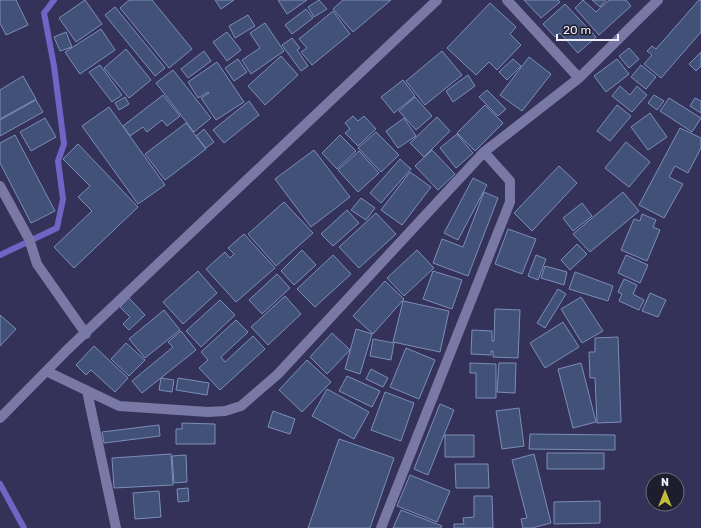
<svg xmlns="http://www.w3.org/2000/svg" width="701" height="528" viewBox="0 0 701 528" font-family="Rubik,sans-serif">
<style>
.lines{fill:none;stroke-linecap:round;stroke-linejoin:round}
.stream{stroke:#7065c4;stroke-width:6}
.building{fill:#415178;stroke:#7c8eb8}
.minor{stroke:#7a78a4;stroke-width:10}
</style>
<rect width="100%" height="100%" fill="#353259"/>
<g class="lines">
<path class="stream" d="M0 255 57 228 63 199 58 161 64 144 54 66 44 13 54 0
M0 484 24 528"/>
</g>
<path class="building" d="M0 0H16L28 25 6 35 0 23Z
M85 0 102 24 76 42 59 18Z
M129 0H152L192 49 169 68 120 8Z
M215 0H234L221 9Z
M278 0H307L287 14Z
M319 0 327 9 314 17 308 7Z
M343 0H391L353 32 333 9Z
M524 0H558L560 2 541 18Z
M583 0 596 12 609 0H626L631 6 599 35 575 8Z
M592 0H606L600 7Z
M699 0H701V32L661 78 644 64 652 55 647 51 652 46 656 49Z
M490 3 516 27 510 34 521 45 497 70 489 62 476 75 447 48Z
M565 4 596 37 578 53 560 33 555 37 543 24Z
M115 7 165 68 155 76 105 15Z
M306 9 313 18 292 34 285 25Z
M333 11 350 34 312 65 301 52 307 48 299 39Z
M248 15 255 26 235 38 229 26Z
M265 23 284 51 251 74 242 60 260 48 250 33Z
M101 29 115 50 80 74 65 52Z
M66 32 72 47 60 51 54 37Z
M227 32 241 50 227 61 213 42Z
M292 38 300 48 297 50 308 66 301 71 282 45Z
M629 48 639 59 629 68 619 56Z
M126 49 151 80 129 98 104 68Z
M204 51 211 61 188 78 181 69Z
M442 51 462 75 425 105 406 81Z
M701 52V66L696 71 689 64Z
M281 56 298 75 265 105 248 86Z
M529 57 551 74 522 111 500 95Z
M238 59 247 72 234 81 225 68Z
M513 59 521 66 507 80 499 72Z
M617 59 629 74 606 92 594 76Z
M217 62 244 102 216 120 201 98 209 93 208 92 198 98 188 82Z
M100 65 122 95 112 102 89 72Z
M641 65 656 77 646 89 631 77Z
M173 70 211 118 194 132 156 83Z
M468 75 475 86 453 102 446 91Z
M23 76 36 99 0 119V90Z
M403 80 415 96 394 113 381 97Z
M620 86 630 95 637 86 647 95 632 112 612 96Z
M487 90 506 109 498 116 479 97Z
M163 95 180 116 167 126 162 120 147 132 143 127 130 136 123 126Z
M654 95 664 101 657 110 648 103Z
M125 97 129 104 119 110 115 103Z
M415 97 432 116 416 130 399 111Z
M669 98 701 118 692 132 660 111Z
M695 98 701 101V113L690 106Z
M36 100 43 112 0 136V120Z
M249 101 259 115 224 143 213 130Z
M485 105 503 123 475 151 457 133Z
M617 105 631 116 610 141 597 131Z
M109 107 165 185 138 204 82 126Z
M650 113 667 137 648 150 631 127Z
M353 116 358 121 364 116 376 129 358 146 345 133 350 129 345 123Z
M437 117 450 131 424 157 410 143Z
M45 118 56 137 31 151 20 132Z
M404 118 416 136 398 148 386 131Z
M186 123 206 149 165 180 145 154Z
M680 128 701 138V148L688 173 675 166 669 177 683 184 664 218 639 205Z
M204 129 214 142 206 148 196 136Z
M376 132 399 155 381 172 358 148Z
M457 134 473 153 456 168 440 148Z
M15 135 55 211 31 223 0 163V143Z
M340 135 356 151 337 169 322 153Z
M626 142 650 162 629 187 605 168Z
M78 144 138 207 74 268 54 247 92 211 78 197 90 186 63 159Z
M314 150 350 197 311 227 275 179Z
M432 150 455 174 438 190 415 166Z
M359 151 379 173 358 192 338 170Z
M400 159 411 169 381 203 370 193Z
M559 166 577 183 532 231 514 213Z
M410 172 431 187 402 225 381 210Z
M473 178 487 185 458 240 444 233Z
M484 192 498 198 468 276 433 263 442 239 463 247Z
M623 192 639 211 590 252 573 234Z
M361 198 375 208 366 220 351 210Z
M284 202 313 233 276 266 248 234Z
M582 203 592 216 573 231 563 218Z
M347 210 359 223 333 246 321 234Z
M376 213 396 234 359 268 339 247Z
M642 214 656 220 653 227 660 230 647 261 621 250 634 219 640 221Z
M508 229 536 239 522 274 495 264Z
M244 234 275 268 236 302 206 269 225 252 230 258 234 254 228 248Z
M577 244 587 254 570 270 561 260Z
M302 250 316 265 294 285 281 271Z
M417 250 434 268 404 296 387 278Z
M333 255 351 274 315 307 297 289Z
M536 255 546 259 538 280 528 276Z
M626 255 648 265 640 283 618 273Z
M545 266 567 272 564 285 541 278Z
M198 271 217 293 183 324 163 302Z
M433 271 462 280 452 309 423 299Z
M575 272 613 286 608 301 569 289Z
M277 274 290 288 262 314 249 300Z
M624 279 637 285 633 294 644 300 639 310 619 301 622 294 618 292Z
M385 281 404 299 373 334 353 316Z
M558 289 566 294 545 328 537 323Z
M650 293 666 300 658 317 642 311Z
M285 296 301 314 268 345 251 327Z
M581 297 603 331 582 343 561 309Z
M129 298 145 315 129 330 123 324 130 317 120 307Z
M220 300 235 315 201 347 186 331Z
M403 301 449 311 440 352 393 342Z
M495 309 520 310 518 358 493 357V351H491V355L471 354 472 330 492 331V341H494Z
M164 310 180 330 145 358 129 339Z
M0 315 16 329 0 346Z
M236 320 248 332 221 357 225 362 253 336 265 349 220 390 199 368 208 360 201 352Z
M563 322 579 347 545 368 530 343Z
M356 329 372 334 360 374 345 369Z
M181 331 196 350 142 393 132 381 173 347 168 342Z
M332 333 350 350 327 374 310 357Z
M618 337 621 422 597 423 595 378H590L589 352H595V338Z
M373 339 394 343 391 360 370 356Z
M126 343 145 360 129 376 111 359Z
M94 346 128 378 115 392 91 370 86 375 76 365Z
M406 348 435 360 419 399 390 387Z
M307 360 331 382 302 412 279 390Z
M470 363 496 364V398H476V373H470Z
M499 363H516L515 393 497 392Z
M581 363 596 422 573 428 558 369Z
M371 369 388 378 383 387 366 379Z
M347 376 380 391 372 407 339 391Z
M161 378 174 380 172 392 159 390Z
M178 378 209 383 207 395 176 390Z
M327 389 369 412 354 439 312 416Z
M385 392 414 403 401 441 371 430Z
M440 404 454 410 428 475 414 469Z
M519 408 524 446 502 449 496 411Z
M273 411 295 419 290 434 268 427Z
M182 423 215 424V444H176V429H182Z
M159 425 160 436 104 443 102 432Z
M530 434 615 435V450L529 449Z
M445 435H474V457H445Z
M339 439 394 458 370 528H308Z
M547 453H604V469H547Z
M171 454 173 485 114 488 112 458Z
M534 454 551 523 532 528H523L521 519 527 518 512 460Z
M186 455 187 482 174 483 172 456Z
M455 464H488L489 488H456Z
M410 475 450 491 437 522 397 506Z
M188 488 189 501 178 502 177 489Z
M159 491 161 517 135 519 133 493Z
M474 496H492L493 528H454V524H464L463 518 474 517Z
M600 501V523L554 524V502Z
M401 510 442 526 441 528H393Z"/>
<g class="lines">
<path class="minor" d="M507 0 579 78
M0 186 29 239 37 264 86 334
M48 372 119 406 208 412 225 411 241 406 278 374 484 152 579 78 658 0
M87 391 116 528
M0 418 67 350 437 0
M381 528 510 202V181L484 152"/>
</g>
<g transform="translate(665 492)"><circle r="19" fill="#1e1d2e" stroke="#717080"/>
<path d="M0-3L7 15L0 10L-7 15Z" fill="#c3bd3e"/>
<text y="-6" font-size="11" font-weight="bold" text-anchor="middle" fill="#ededfc">N</text>
</g>
<path d="M557 34v6h61v-6" fill="none" stroke="#ededfc" stroke-width="2"/>
<text x="563" y="34" font-size="12" fill="#ededfc" stroke="#1e1d2e" stroke-width="3" paint-order="stroke">20 m</text>
</svg>
